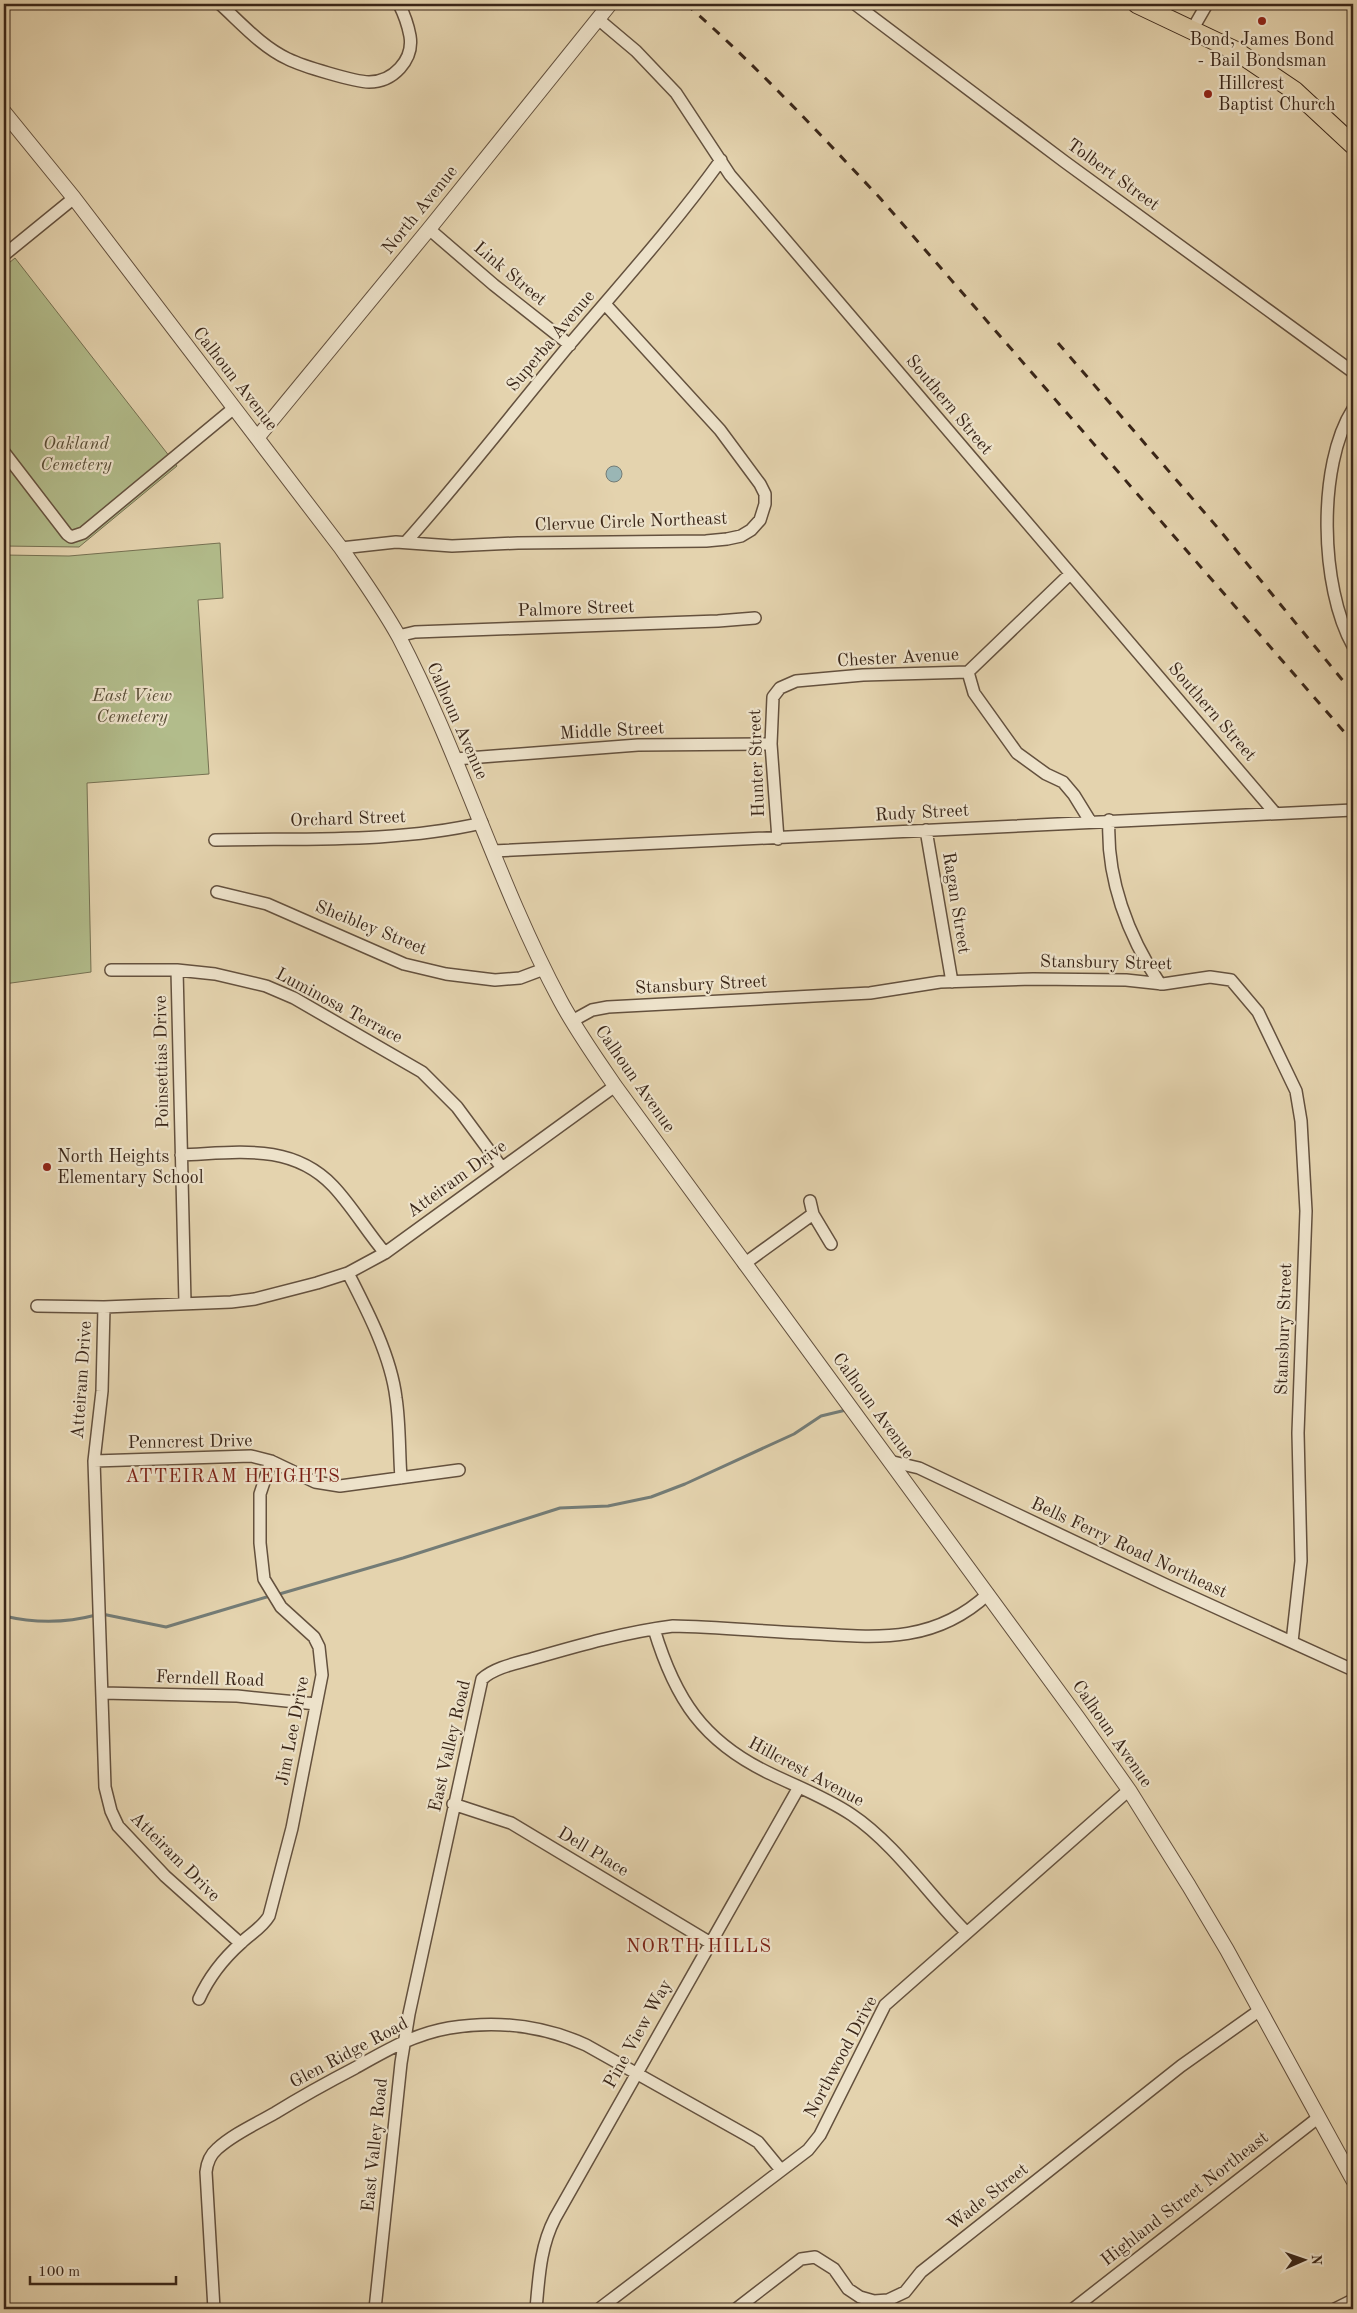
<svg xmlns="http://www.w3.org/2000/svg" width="1357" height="2313" viewBox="0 0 1357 2313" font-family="'Old Standard TT',serif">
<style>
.green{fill:#b2bc8b;stroke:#767152}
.water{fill:#9ab6b5;stroke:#747c76}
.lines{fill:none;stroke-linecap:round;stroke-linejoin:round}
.stream{stroke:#747c76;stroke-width:3}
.minor-casing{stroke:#64513e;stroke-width:14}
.tertiary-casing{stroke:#64513e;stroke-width:16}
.primary-casing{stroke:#3a2618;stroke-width:20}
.minor{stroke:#ede2ca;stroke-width:11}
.tertiary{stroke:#ede2ca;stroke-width:14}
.primary{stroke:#e4d3ae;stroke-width:18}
.rail{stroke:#3a2618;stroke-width:3;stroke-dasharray:9 9;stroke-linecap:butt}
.poi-dot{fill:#8f2418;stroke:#ede2ca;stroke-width:2}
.labels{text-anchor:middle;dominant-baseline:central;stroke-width:4.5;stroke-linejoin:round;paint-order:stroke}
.poi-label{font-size:18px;fill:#3a2618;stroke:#ede2ca;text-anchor:start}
.street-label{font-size:18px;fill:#3a2618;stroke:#ede2ca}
.park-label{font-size:18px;font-style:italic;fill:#584c35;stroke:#ede2ca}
.neighbourhood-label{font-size:19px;letter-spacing:1px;fill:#7a1f14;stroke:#ede2ca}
</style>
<rect width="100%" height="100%" fill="#e4d3ae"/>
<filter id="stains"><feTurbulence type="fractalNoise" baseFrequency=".004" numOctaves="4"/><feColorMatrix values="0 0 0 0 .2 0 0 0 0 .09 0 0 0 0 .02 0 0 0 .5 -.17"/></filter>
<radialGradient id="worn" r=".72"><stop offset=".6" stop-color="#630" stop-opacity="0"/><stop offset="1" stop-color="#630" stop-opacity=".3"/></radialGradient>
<path class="green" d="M15 258 177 466 79 547 4 546V267Z
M220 543 223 598 198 600 209 774 87 783 91 972 4 984V555L69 556Z"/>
<path class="water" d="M606 474a8 8 0 1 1 16 0a8 8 0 1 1-16 0Z"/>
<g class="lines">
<path class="stream" d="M276 1595 403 1558 560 1508 608 1506 651 1497 685 1484 794 1434 821 1416 846 1410
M102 1614 166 1627 270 1596
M4 1616C34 1623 66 1623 96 1615"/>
<g class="minor-casing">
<path id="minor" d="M220 4C241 23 262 47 288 59 302 66 355 82 369 82 393 82 414 60 410 36 408 25 404 14 399 4
M855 4 1065 162 1353 372
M598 19 636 51 676 93 730 175 1275 813
M1192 30 1207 4
M429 229 494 285 570 345
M4 255 74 198
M1353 409C1317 465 1320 588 1353 646
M4 452 67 534 71 537 83 533 234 408
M406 542C463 478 515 410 570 344 621 284 675 224 721 160
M341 548 396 542 452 546 518 543 706 541 727 539 741 536 751 530 760 520 765 504V494L760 484 720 430 605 304
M398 636 415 632 718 621 755 618
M968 672 974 693 1017 753 1046 774 1063 782 1074 795 1090 821
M455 759 638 745 771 744
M1109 820C1106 878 1128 936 1160 984
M926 830 952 982
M778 839 771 744 773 697 780 688 796 681 863 675 968 672 1070 574
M215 840C304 838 395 843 482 823
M493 851 1353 810
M217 892 267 904 404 964 446 974 495 980 520 978 544 969
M111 970H177L215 974 266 986 294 998 422 1072 457 1107 502 1168
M177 970 185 1303
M572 1021 592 1010 608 1007 870 993 940 982 1033 979 1126 980 1163 984 1210 977 1231 980 1258 1012 1296 1091 1301 1121 1306 1211 1298 1433 1301 1561 1292 1642
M181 1155C236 1153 291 1142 333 1186 352 1206 367 1232 385 1253
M810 1201 813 1214 831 1244
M744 1264 813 1214
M348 1273C367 1310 391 1356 396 1398 400 1424 399 1452 401 1478
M37 1306 104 1307 231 1302 255 1299 317 1283 348 1273 385 1253 615 1086
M104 1307 102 1391 94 1461 105 1787 111 1811 118 1826 165 1876 240 1943
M94 1461 251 1456 271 1461 315 1482 340 1486 459 1470
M889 1461 919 1468 1164 1584 1353 1670
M654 1629C675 1699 703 1742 771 1774 798 1787 827 1798 852 1815 894 1843 930 1896 966 1932
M102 1693 237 1696 316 1704
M453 1804 511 1823 709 1942
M199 1999C209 1977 223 1959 241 1943 250 1934 262 1928 269 1916L292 1828 322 1675 319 1647 314 1637 281 1607 264 1579 260 1543V1494L271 1461
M214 2309 206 2172C207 2163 210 2155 217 2149 233 2134 256 2124 275 2113 301 2097 328 2082 355 2068 385 2051 414 2034 449 2028 497 2020 542 2025 586 2045L748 2136 758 2142 781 2170
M375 2309 401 2063 409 2014 482 1679C495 1667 518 1663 535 1658 580 1645 626 1632 673 1626 716 1627 760 1631 803 1633 872 1637 932 1646 988 1594
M536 2309C539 2277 540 2247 555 2218L799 1787
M599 2309 808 2150 820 2135 885 2005 1129 1790
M736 2309 801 2259 815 2257 834 2269 848 2289 860 2297 874 2301 888 2300 905 2292 921 2272 1181 2066 1260 2010
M1073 2309 1319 2117
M1335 2309 1353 2300"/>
</g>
<g class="tertiary-casing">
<path id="tertiary" d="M4 112 74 198 341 548C361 577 382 606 399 637 460 754 498 884 560 1000 576 1030 596 1058 615 1086L1078 1718 1129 1790 1189 1886 1227 1950 1353 2180
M257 438 429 229 610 4"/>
</g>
<g class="primary-casing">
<path id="primary" d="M1137 4 1236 51 1295 91 1353 145"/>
</g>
<use href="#minor" class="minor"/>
<use href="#tertiary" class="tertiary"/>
<use href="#primary" class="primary"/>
<path class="rail" d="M686 4C755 64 817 131 880 198L1353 742
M1058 343 1217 527 1353 693"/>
</g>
<g class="poi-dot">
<circle cx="1262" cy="21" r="5"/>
<circle cx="1208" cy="94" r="5"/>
<circle cx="47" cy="1167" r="5"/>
</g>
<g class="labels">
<g class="poi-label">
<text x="1262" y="40" text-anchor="middle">Bond, James Bond<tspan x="1262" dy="21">- Bail Bondsman</tspan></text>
<text x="1218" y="84">Hillcrest<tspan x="1218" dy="21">Baptist Church</tspan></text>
<text x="57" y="1157">North Heights<tspan x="57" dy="21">Elementary School</tspan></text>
</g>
<g class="street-label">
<text transform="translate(1113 175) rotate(36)">Tolbert Street</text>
<text transform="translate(420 210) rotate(-51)">North Avenue</text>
<text transform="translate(510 274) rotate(40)">Link Street</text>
<text transform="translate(551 341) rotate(-50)">Superba Avenue</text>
<text transform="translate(235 379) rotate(52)">Calhoun Avenue</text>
<text transform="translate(949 405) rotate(50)">Southern Street</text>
<text transform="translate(631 522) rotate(-2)">Clervue Circle Northeast</text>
<text transform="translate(576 609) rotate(-2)">Palmore Street</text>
<text transform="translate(898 658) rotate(-3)">Chester Avenue</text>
<text transform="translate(1212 712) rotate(49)">Southern Street</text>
<text transform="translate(457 721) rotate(66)">Calhoun Avenue</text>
<text transform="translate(612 731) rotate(-3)">Middle Street</text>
<text transform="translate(757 763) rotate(-92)">Hunter Street</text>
<text transform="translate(922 813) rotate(-3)">Rudy Street</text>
<text transform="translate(348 819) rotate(-2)">Orchard Street</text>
<text transform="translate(956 903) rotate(81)">Ragan Street</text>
<text transform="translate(371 928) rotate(22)">Sheibley Street</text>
<text transform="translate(1106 963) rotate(1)">Stansbury Street</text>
<text transform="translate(701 985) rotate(-3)">Stansbury Street</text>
<text transform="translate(339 1006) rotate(28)">Luminosa Terrace</text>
<text transform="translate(162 1062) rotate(-91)">Poinsettias Drive</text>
<text transform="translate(635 1079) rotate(55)">Calhoun Avenue</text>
<text transform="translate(457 1179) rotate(-36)">Atteiram Drive</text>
<text transform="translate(1284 1329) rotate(-88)">Stansbury Street</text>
<text transform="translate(82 1380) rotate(-86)">Atteiram Drive</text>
<text transform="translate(873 1406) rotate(54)">Calhoun Avenue</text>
<text transform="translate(190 1442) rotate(-1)">Penncrest Drive</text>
<text transform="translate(1129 1548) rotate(25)">Bells Ferry Road Northeast</text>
<text transform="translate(210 1679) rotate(2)">Ferndell Road</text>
<text transform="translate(293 1731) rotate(-79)">Jim Lee Drive</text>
<text transform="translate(1112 1734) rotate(55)">Calhoun Avenue</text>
<text transform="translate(450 1746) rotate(-77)">East Valley Road</text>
<text transform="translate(806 1772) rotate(28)">Hillcrest Avenue</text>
<text transform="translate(593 1852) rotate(31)">Dell Place</text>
<text transform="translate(175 1857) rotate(45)">Atteiram Drive</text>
<text transform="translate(638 2034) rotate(-61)">Pine View Way</text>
<text transform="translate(349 2053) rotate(-28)">Glen Ridge Road</text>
<text transform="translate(841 2057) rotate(-62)">Northwood Drive</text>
<text transform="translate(375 2145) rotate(-84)">East Valley Road</text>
<text transform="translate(988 2197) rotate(-38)">Wade Street</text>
<text transform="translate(1185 2199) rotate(-38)">Highland Street Northeast</text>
</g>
<g class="park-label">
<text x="76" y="444">Oakland<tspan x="76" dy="21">Cemetery</tspan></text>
<text x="132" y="696">East View<tspan x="132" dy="21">Cemetery</tspan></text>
</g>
<g class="neighbourhood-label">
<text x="233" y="1477">ATTEIRAM HEIGHTS</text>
<text x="699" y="1947">NORTH HILLS</text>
</g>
</g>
<rect width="1357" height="2313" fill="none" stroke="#e4d3ae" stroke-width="20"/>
<rect x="5" y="5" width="1347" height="2303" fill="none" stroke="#3a2618" stroke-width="2.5"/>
<rect x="10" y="10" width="1337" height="2293" fill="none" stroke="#3a2618"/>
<g transform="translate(1304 2260) rotate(88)" stroke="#ede2ca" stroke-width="4" paint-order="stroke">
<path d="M0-4L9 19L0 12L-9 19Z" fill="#3a2618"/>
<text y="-8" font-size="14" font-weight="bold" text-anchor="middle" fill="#3a2618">N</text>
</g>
<path d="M30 2276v8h146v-8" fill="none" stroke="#3a2618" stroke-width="2.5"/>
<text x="38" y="2276" font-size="15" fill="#3a2618" stroke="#ede2ca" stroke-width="4" paint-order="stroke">100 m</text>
<rect width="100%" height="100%" filter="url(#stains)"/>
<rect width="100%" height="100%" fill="url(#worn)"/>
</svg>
